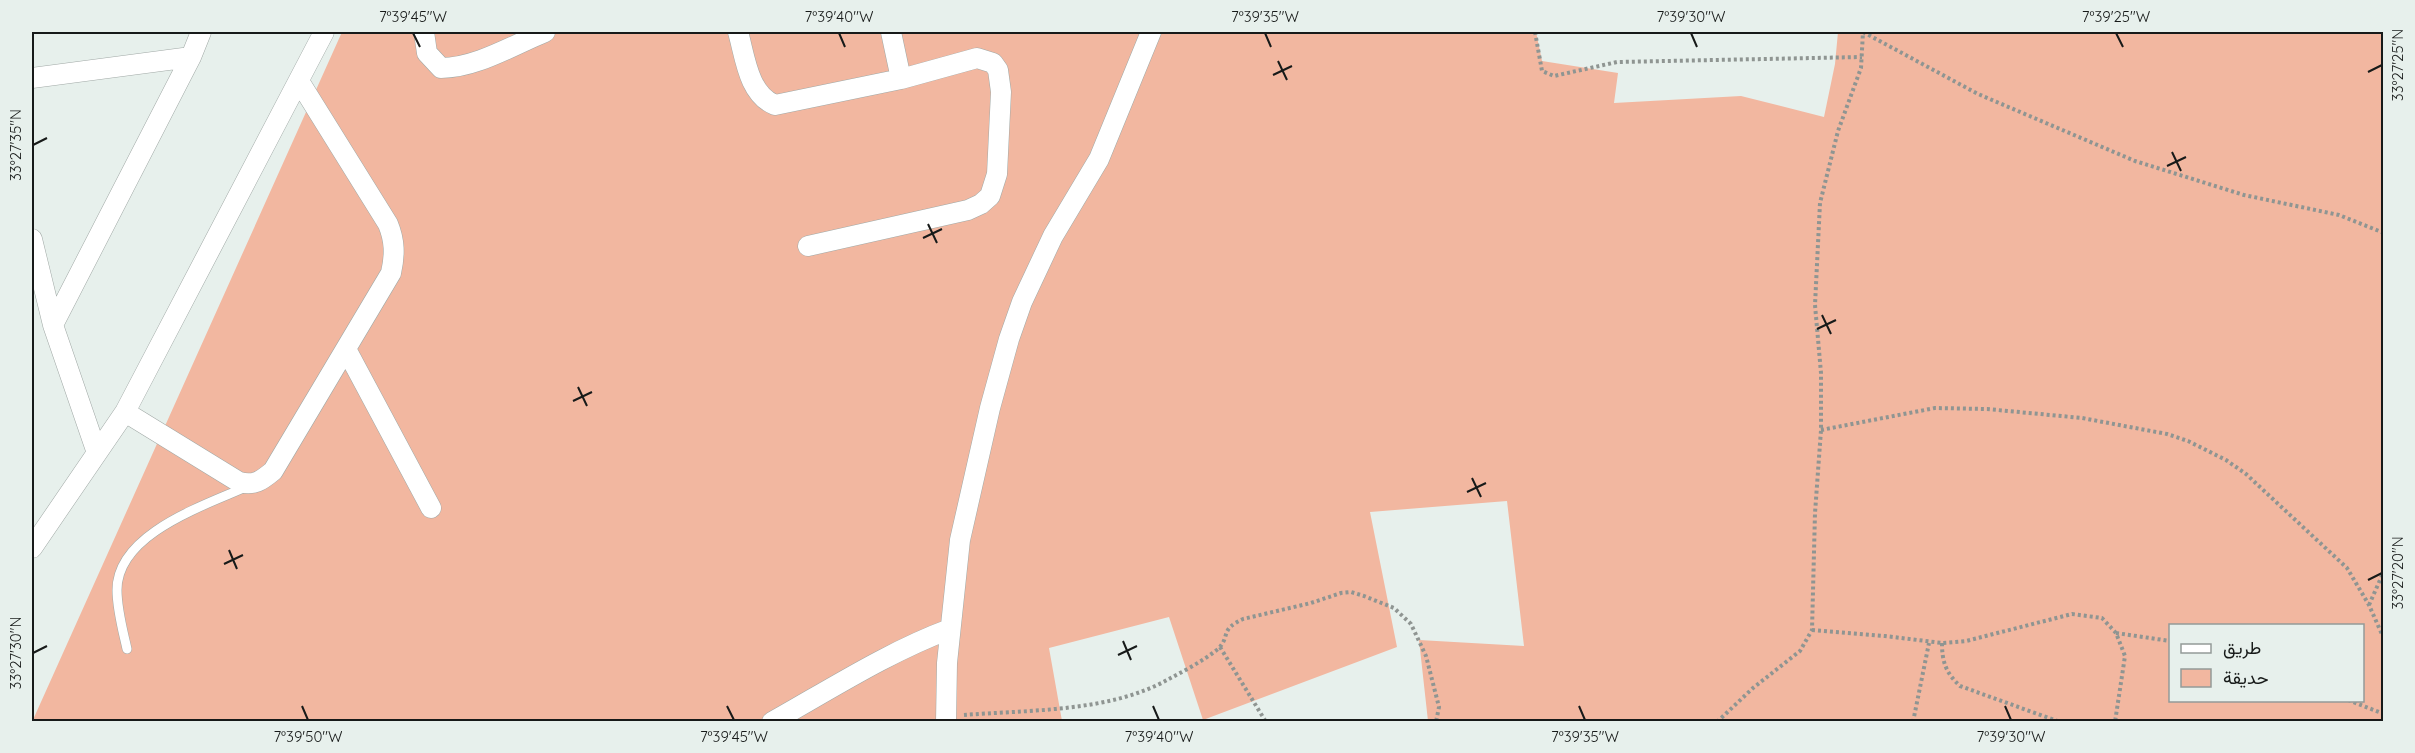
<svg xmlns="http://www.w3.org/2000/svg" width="2415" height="753" viewBox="0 0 2415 753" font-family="Quicksand,Vazirmatn,sans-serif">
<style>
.green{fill:#f2b7a0;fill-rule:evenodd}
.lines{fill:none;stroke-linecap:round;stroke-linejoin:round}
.lane-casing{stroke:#a1a9a6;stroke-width:10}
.street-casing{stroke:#a1a9a6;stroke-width:21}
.path{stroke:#8f9592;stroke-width:4;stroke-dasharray:3 3;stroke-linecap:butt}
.lane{stroke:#fff;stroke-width:9}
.street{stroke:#fff;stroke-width:20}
.ticks{fill:none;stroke:#171a19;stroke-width:2}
.neatline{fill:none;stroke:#171a19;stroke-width:2}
.ticks-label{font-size:15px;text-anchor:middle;fill:#171a19}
</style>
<rect width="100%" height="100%" fill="#e7f0ec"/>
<path class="green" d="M342 32H1536L1542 61 1618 73 1614 103 1741 96 1824 117 1835 64 1838 32H2383V721H1428L1419 640 1524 646 1507 501 1370 512 1397 647 1203 720 1169 617 1049 648 1062 721 32 722ZM2170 626H2362V700H2170Z"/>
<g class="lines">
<g class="lane-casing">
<path id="lane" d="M127 649C123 631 117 610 117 590 117 534 203 506 246 487"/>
</g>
<g class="street-casing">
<path id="street" d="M424 32 427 53 441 68C476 68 513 45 545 32
M738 32C745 56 748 94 775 105L901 79 977 58 993 63 998 70 1001 92 997 174 990 196 981 204 968 210 808 246
M891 32 901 79
M32 78 191 57
M32 239 53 325 97 453
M53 325 191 57 201 32
M346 349 431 508
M125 412 239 482C254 486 261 481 273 471L391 273C395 255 395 241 388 224L299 81
M32 548 125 412 324 32
M772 722C829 690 890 651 950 629
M946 722 947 663 960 540 990 408 1009 339 1022 302 1053 236 1099 159 1151 32"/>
</g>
<path class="path" d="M1535 32 1542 71 1554 76 1617 62 1862 57
M1863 32 1978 94 2135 161 2244 195 2339 215 2384 233
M1821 430 1935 408 1987 409 2082 418 2167 434 2188 441 2226 460 2246 474 2347 568 2369 605 2384 639
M2369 605 2384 571
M1812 630 1885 636 1942 643 1966 641 2072 614 2102 618 2116 633 2125 656 2115 722
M2116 633 2170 641
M1942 643C1942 662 1946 673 1960 686L2060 722
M1220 647 1266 722
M2348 700 2384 714
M964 715C1028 710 1110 712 1167 680 1184 671 1203 661 1218 649 1231 636 1219 630 1243 619L1311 603 1341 593 1351 592 1364 596 1394 608 1411 624 1426 656 1439 707 1436 722
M1717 722 1753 688 1800 651 1812 630 1815 513 1821 430V373L1815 305 1820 203 1838 131 1861 68 1863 32
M1913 722 1929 643"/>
<use href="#lane" class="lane"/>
<use href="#street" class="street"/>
</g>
<path class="ticks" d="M413 33 420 47M839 33 845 47M1265 33 1271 47M1691 33 1697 47M2116 33 2123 47M1278 61 1287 80M2368 72 2382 65M1273 75 1292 66M33 145 47 138M2172 152 2181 171M2167 166 2186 157M928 224 937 243M923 238 942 229M1822 315 1831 334M1817 329 1836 320M578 387 587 406M573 401 592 392M1472 478 1481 497M1467 492 1486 483M229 550 237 569M224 564 243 555M2368 580 2382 573M1123 641 1131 660M33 653 47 646M1118 655 1137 646M302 706 308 720M727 706 734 720M1153 706 1159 720M1579 706 1585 720M2005 706 2011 720"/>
<rect width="2415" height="753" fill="none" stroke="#e7f0ec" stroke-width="66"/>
<rect x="2169" y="624" width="195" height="78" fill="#e7f0ec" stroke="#949a98" stroke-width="1.5"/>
<rect x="2181" y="644" width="30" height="9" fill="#ffffff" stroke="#949a98" stroke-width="1.5"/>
<text x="2223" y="654" font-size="18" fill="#171a19">طريق</text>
<rect x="2181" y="669" width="30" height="18" fill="#f2b7a0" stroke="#949a98" stroke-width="1.5"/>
<text x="2223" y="684" font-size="18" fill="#171a19">حديقة</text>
<rect x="33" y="33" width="2349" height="687" class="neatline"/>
<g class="ticks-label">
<text x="413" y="22">7°39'45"W</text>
<text x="839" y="22">7°39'40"W</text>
<text x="1265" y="22">7°39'35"W</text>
<text x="1691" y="22">7°39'30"W</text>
<text x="2116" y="22">7°39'25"W</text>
<text transform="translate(2398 65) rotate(-90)" y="5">33°27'25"N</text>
<text transform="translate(16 145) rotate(-90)" y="5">33°27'35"N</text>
<text transform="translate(2398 573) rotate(-90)" y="5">33°27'20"N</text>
<text transform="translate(16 653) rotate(-90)" y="5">33°27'30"N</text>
<text x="308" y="742">7°39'50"W</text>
<text x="734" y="742">7°39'45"W</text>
<text x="1159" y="742">7°39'40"W</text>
<text x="1585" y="742">7°39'35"W</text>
<text x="2011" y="742">7°39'30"W</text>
</g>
</svg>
